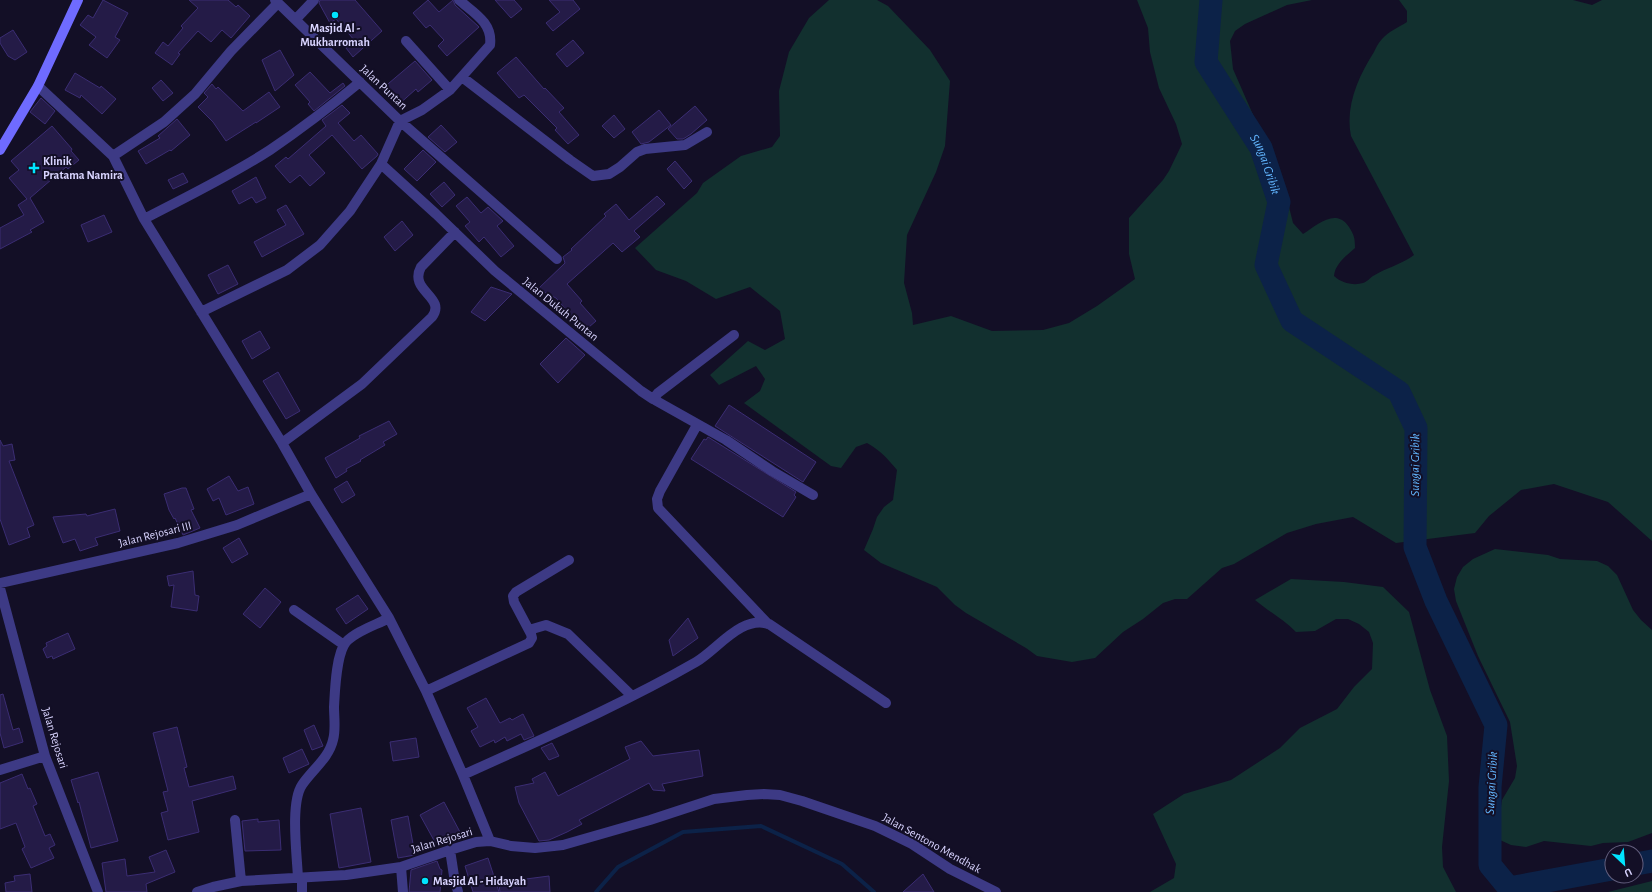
<svg xmlns="http://www.w3.org/2000/svg" width="1652" height="892" viewBox="0 0 1652 892" font-family="'Alegreya Sans',sans-serif">
<style>
.green{fill:#12302f}
.lines{fill:none;stroke-linecap:round;stroke-linejoin:round}
.stream{stroke:#0c2248;stroke-width:4}
.river{stroke:#0c2248;stroke-width:23}
.building{fill:#241b47;stroke:#3b2d73}
.street{stroke:#3d3a85;stroke-width:10}
.secondary{stroke:#6f6bff;stroke-width:10}
.poi-dot{fill:#00e5ff;stroke:#130f26;stroke-width:1.5}
.labels{text-anchor:middle;dominant-baseline:central;stroke-width:4;stroke-linejoin:round;paint-order:stroke}
.poi-label{font-size:12px;font-weight:bold;fill:#d9d4ff;stroke:#130f26;text-anchor:start}
.street-label{font-size:12px;fill:#d9d4ff;stroke:#130f26}
.water-label{font-size:13px;font-style:italic;fill:#62b6ff;stroke:#130f26}
</style>
<rect width="100%" height="100%" fill="#130f26"/>
<path class="green" d="M829 0H877L888 6 930 50 950 81 945 146 936 172 907 235 904 283 912 313 913 325 951 316 992 331 1043 330 1069 323 1097 306 1135 279 1129 254V218L1163 180 1169 171 1182 144 1176 124 1159 88 1150 52 1148 28 1137 0H1312L1287 5 1245 24 1235 31 1230 41 1233 69 1261 133 1286 195 1293 223 1303 234C1317 225 1336 207 1349 227 1354 235 1355 238 1355 248 1346 256 1335 264 1334 276 1341 283 1354 286 1363 283 1367 282 1370 278 1373 276 1386 268 1402 264 1414 255L1351 136C1345 107 1358 77 1374 52 1376 48 1378 43 1382 39 1388 32 1399 27 1407 22V11L1399 0H1573L1592 5 1602 0H1652V541L1608 502 1554 484 1521 490 1489 516 1475 533 1396 543 1353 517 1316 524 1287 533 1234 564 1222 568 1187 599H1175L1163 603 1143 619 1123 632 1095 658 1072 662 1037 656 1026 648 966 613 955 605 937 587 881 563 864 550 873 529 877 517 884 507 893 500 897 470C888 459 880 450 867 443L856 447 841 468 831 466 744 403 760 391 765 379 756 366 719 385 710 375 748 341 765 350 785 339 780 311 750 287 716 299 686 281 656 270 635 248 697 193 703 183 741 156 772 147 780 136 779 91 789 52 809 18Z
M1495 549 1548 555 1560 559 1597 561 1608 566 1617 575 1633 610 1641 620 1652 630V833L1628 842 1603 843 1591 846 1544 841 1526 847 1511 845 1500 840 1498 828 1502 800 1515 778 1517 766 1510 722 1478 656 1456 601 1454 589 1457 577 1463 567 1473 559Z
M1291 579 1344 582 1383 587 1409 612 1430 690 1447 736 1449 781 1442 847 1443 867 1456 892H1150L1174 878 1176 864 1153 814 1184 794 1231 780 1280 748 1300 728 1337 709 1354 687 1372 669 1373 643 1369 632 1359 624 1348 619H1336L1315 631 1296 632C1283 619 1268 611 1255 600Z
M1652 881V892H1608Z"/>
<g class="lines">
<path class="stream" d="M596 892 618 867 683 832 761 826 842 864 874 892"/>
<g class="river">
<path id="s1" d="M1211 0 1206 62 1261 148 1279 202 1266 265 1292 321 1399 392 1416 428 1415 547 1436 601 1496 725 1490 787V865L1509 888 1612 869"/>
<path d="M1636 864 1652 861"/>
</g>
</g>
<path class="building" d="M103 0 128 13 115 37 120 40 107 58 89 45 96 37 80 25 88 15 93 18Z
M189 0H228L236 7 238 5 250 16 231 38 222 30 211 42 198 31 178 53 180 54 172 65 155 53 163 42 168 46 183 28 181 26 198 8Z
M320 0H355L382 31 353 57 346 48 355 41 336 19 330 23 319 3Z
M428 0 439 12 453 0 455 5 479 27 447 56 438 46 444 40 430 25 426 28 413 13Z
M495 0H514L522 9 511 18Z
M549 0H573L580 9 553 31 546 23 560 12Z
M13 30 27 52 15 60 8 56 0 43V38Z
M573 40 584 53 567 67 556 54Z
M280 50 294 75 275 91 262 60Z
M516 57 544 89 545 88 564 108 559 112 579 135 568 144 555 130 557 128 524 95 519 98 497 73Z
M415 61 432 80 418 92 416 89 397 106 382 89Z
M310 72 330 93 343 83 345 86 314 111 308 104 310 102 295 85Z
M75 73 100 88 101 86 116 99 102 114 81 95 80 98 65 90Z
M161 80 173 93 163 101 152 88Z
M212 84 216 89 218 87 243 111 269 92 280 107 256 123V122L226 141 213 122 198 107 208 97 204 93Z
M41 98 55 111 45 124 30 112Z
M342 105 350 113 338 123 354 141 361 135 378 154 377 156 362 169 332 135 309 155 325 173 310 186 300 175 290 183 275 166 286 157 288 159 326 126 322 120Z
M695 106 707 120 691 134 683 139H677L668 129Z
M659 110 671 125 649 142 641 144 632 132Z
M614 115 625 129 614 138 602 126Z
M177 119 190 135 171 151 170 150 146 164 138 151 160 138 158 136Z
M441 125 457 142 445 152 428 137Z
M52 126 72 149 71 151 79 160 68 169 66 167 30 198 44 222 30 230 32 232 0 249V228L24 215 18 205 27 199 9 178 19 170 11 161Z
M423 150 436 162 417 181 404 169Z
M675 161 692 181 684 189 667 169Z
M183 173 188 182 173 189 168 180Z
M256 177 266 198 256 203 252 197 239 204 232 191Z
M444 182 455 195 442 207 430 194Z
M657 196 665 204 634 231 640 237 622 252 613 243 567 284 582 301 580 303 596 321 582 333 572 321 574 319 556 298 538 289 565 263 563 257 572 250 571 249 606 216 604 214 616 204 629 220Z
M467 197 481 213 488 207 503 221 497 226 514 246 501 257 484 237 479 242 465 226 470 222 456 206Z
M286 205 304 234 262 257 254 242 286 225 277 210Z
M104 215 112 232 88 242 81 225Z
M402 221 413 235 395 251 384 237Z
M228 265 238 284 218 294 208 275Z
M491 287 512 294 485 321 471 312Z
M260 331 270 348 252 359 242 341Z
M566 338 585 355 558 383 540 364Z
M278 372 300 411 286 419 263 381Z
M729 405 816 462 803 482 715 426Z
M389 421 397 434 383 442 385 445 360 460 361 461 346 469 347 471 336 478 325 458 360 438 359 436Z
M708 437 796 492 794 495 796 497 783 517 691 459 704 439 706 440Z
M0 440 3 446 12 444 15 460 9 461 34 525 27 528 30 537 9 545 0 519Z
M229 476 238 491 248 487 254 504 226 515 219 498 213 501 207 489Z
M347 481 355 495 342 503 334 489Z
M182 488H186L194 509 191 510 200 528 183 535 175 518 174 519 169 510 164 494Z
M115 509 120 531 95 538 98 545 80 551 75 539 63 543 53 517 86 514 87 516Z
M239 538 248 554 232 563 223 548Z
M193 571 195 595 199 596 197 611 171 607 174 585 169 586 167 576Z
M265 588 281 602 260 628 243 614Z
M358 595 368 609 346 624 336 609Z
M688 618 698 638 673 656 669 640Z
M68 633 75 649 53 659 52 656 47 658 43 649 47 646 46 643Z
M3 694 13 730 19 728 23 742 4 748 0 733V695Z
M486 698 500 723 510 718 512 720 523 714 534 736 524 740 521 734 507 741 505 737 495 743 494 740 480 747 471 731 478 727 467 708Z
M314 725 323 746 312 750 304 730Z
M177 727 187 767 184 768 189 787 233 776 236 789 192 801 199 832 168 840 161 813 168 811 163 792 168 791 153 733Z
M416 738 419 757 393 761 390 742Z
M641 741 653 756 699 750 703 776 662 784 665 791 653 790 649 783 579 820 582 824 567 832 549 840 539 841 519 803 515 787 534 783 532 779 545 772 558 796 630 759 625 747Z
M552 743 559 756 549 760 541 748Z
M302 749 309 764 289 773 283 758Z
M98 772 118 841 91 848 79 802 78 803 71 780Z
M22 774 28 789 30 788 37 804 33 806 45 836 50 834 55 845 49 848 54 858 31 868 22 849 25 847 16 823 0 829V783Z
M444 802 460 832 436 844 420 815Z
M361 808 371 862 339 868 330 814Z
M408 816 415 855 398 858 391 820Z
M258 819V822L279 820 281 850 245 851 242 821Z
M166 850 175 872 146 884 147 892H106L102 863 125 859 127 876 155 872 149 857Z
M488 858 499 892H473L465 866Z
M437 861 440 869 442 870 440 892H409L411 870Z
M30 874 32 892H6L5 883 15 881 14 876Z
M923 874 934 892H903Z
M549 876 550 892H500L499 885 526 882V879Z"/>
<g class="lines">
<path class="street" d="M275 0 400 121 422 110 450 90 490 45C493 23 474 13 459 0
M296 19 314 0
M406 41 450 90
M462 77 570 160 593 176 609 174 620 167 637 152 645 149 685 145 707 132
M38 86 113 156 144 219 282 443 311 494 389 618 426 691 463 775 490 841
M113 156 164 122 195 94 231 51 278 3
M381 164 436 214 495 271 641 391 653 399 658 393 734 335
M144 219C186 197 230 176 270 150 301 129 331 106 360 82
M201 312 287 270 320 245 350 211 381 164 400 121 557 259
M653 399 726 440 772 471 813 495
M697 425 660 491 657 499 658 508 768 624
M282 443 362 384 432 317C447 297 408 291 421 267L455 232
M0 583 178 543 237 525 311 494
M0 588 45 756 98 892
M294 610 344 645
M529 630 546 625 568 634 632 696
M426 691 529 643 532 638 531 634 514 602 513 596 516 592 569 560
M0 770 45 756
M463 775C542 739 621 705 696 662 718 649 741 615 769 624L886 703
M235 820 241 881
M450 850 454 876 458 892
M401 867 403 892
M298 878C297 855 290 803 302 785 312 770 329 758 333 740 336 730 334 717 334 707 335 690 336 654 346 642 356 631 376 625 389 618
M197 892 213 887 241 881 346 875 401 867 450 850 476 842 490 841 511 846 535 848 563 845 650 820 714 799 747 795 764 794 780 795 802 801 875 826 912 844 950 869 996 892
M302 892V878"/>
<path class="secondary" d="M0 150 38 86 78 0"/>
</g>
<g class="poi-dot">
<circle cx="335" cy="15" r="4"/>
<path d="M32 162h4v4h4v4h-4v4h-4v-4h-4v-4h4z"/>
<circle cx="425" cy="881" r="4"/>
</g>
<g class="labels">
<g class="poi-label">
<text x="335" y="28" text-anchor="middle">Masjid Al -<tspan x="335" dy="14">Mukharromah</tspan></text>
<text x="43" y="161">Klinik<tspan x="43" dy="14">Pratama Namira</tspan></text>
<text x="433" y="881">Masjid Al - Hidayah</text>
</g>
<g class="street-label">
<text transform="translate(384 87) rotate(43)">Jalan Puntan</text>
<text transform="translate(561 309) rotate(39)">Jalan Dukuh Puntan</text>
<text transform="translate(155 534) rotate(-14)">Jalan Rejosari III</text>
<text transform="translate(55 738) rotate(73)">Jalan Rejosari</text>
<text transform="translate(442 840) rotate(-17)">Jalan Rejosari</text>
<text transform="translate(932 843) rotate(29)">Jalan Sentono Mendhak</text>
</g>
<g class="water-label">
<text stroke="none"><textPath href="#s1" startOffset="181">Sungai Gribik</textPath></text>
<text transform="translate(1415 465) rotate(-90)">Sungai Gribik</text>
<text transform="translate(1492 783) rotate(-87)">Sungai Gribik</text>
</g>
</g>
<g transform="translate(1624 864) rotate(154)"><circle r="19" fill="#130f26" stroke="#625e7d"/>
<path d="M0-3L7 15L0 10L-7 15Z" fill="#00e5ff"/>
<text y="-6" font-size="11" font-weight="bold" text-anchor="middle" fill="#d9d4ff">U</text>
</g>
</svg>
